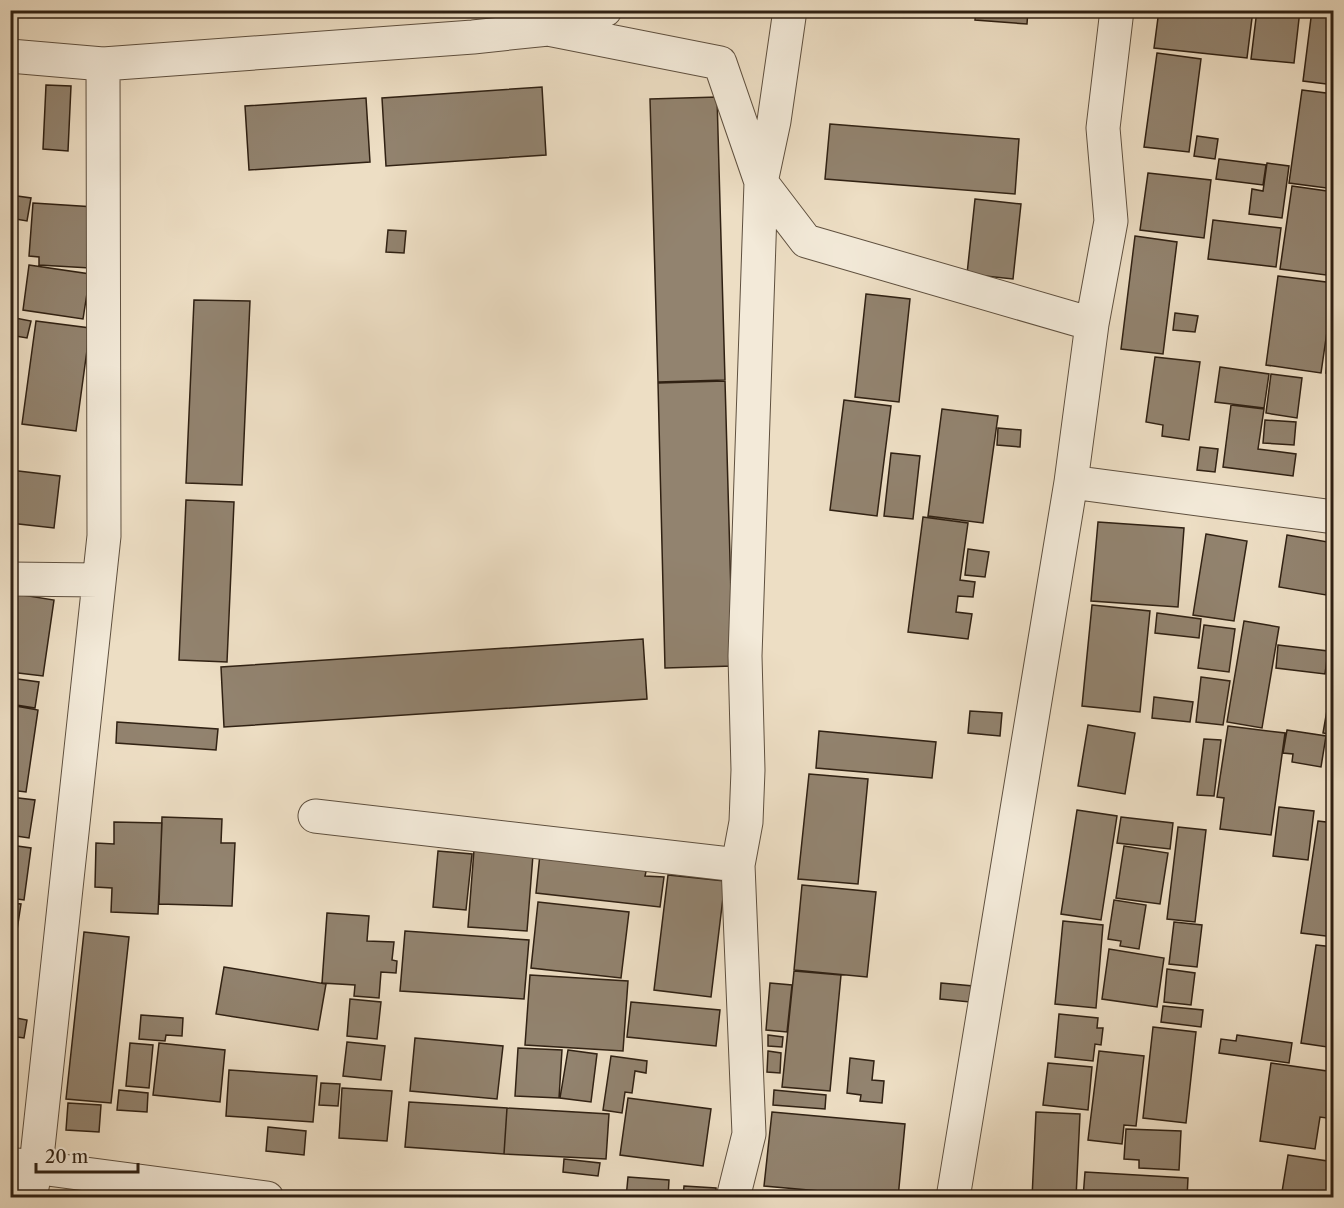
<svg xmlns="http://www.w3.org/2000/svg" width="1344" height="1208" viewBox="0 0 1344 1208" font-family="'Libre Caslon Text',serif">
<style>
.building{fill:#92836f;stroke:#302113;stroke-width:1.5}
.lines{fill:none;stroke-linecap:round;stroke-linejoin:round}
.minor-casing{stroke:#5f503f;stroke-width:35}
.minor{stroke:#f3ead9;stroke-width:33}
</style>
<rect width="100%" height="100%" fill="#eddec4"/>
<filter id="stains"><feTurbulence type="fractalNoise" baseFrequency=".00333" numOctaves="4"/><feColorMatrix values="0 0 0 0 .2 0 0 0 0 .09 0 0 0 0 .02 0 0 0 .5 -.17"/></filter>
<radialGradient id="worn" r=".72"><stop offset=".6" stop-color="#630" stop-opacity="0"/><stop offset="1" stop-color="#630" stop-opacity=".3"/></radialGradient>
<path class="building" d="M10 10H62L10 15Z
M171 10H209V14L172 17Z
M976 10H1028L1027 24 975 20Z
M1159 10H1253L1247 58 1154 48Z
M1257 10H1300L1294 63 1251 59Z
M1312 10H1334V85L1303 81Z
M1157 53 1201 59 1189 152 1144 147Z
M10 82H15L12 112 10 111Z
M46 85 71 86 68 151 43 149Z
M542 87 546 155 386 166 382 98Z
M1302 90 1334 94V189L1289 183Z
M717 97 725 380 658 382 650 99Z
M366 98 370 162 249 170 245 106Z
M830 124 1019 139 1015 194 825 179Z
M1197 136 1218 139 1215 159 1194 156Z
M1219 159 1266 165 1263 185 1216 179Z
M1267 163 1289 166 1282 218 1249 214 1252 189 1263 191Z
M1148 173 1211 180 1204 238 1140 230Z
M1292 186 1334 192V224L1326 275 1280 269Z
M10 195 31 198 27 221 10 218Z
M975 199 1021 204 1013 279 967 274Z
M33 203 95 207 90 268 39 265V257L29 256Z
M1213 220 1281 228 1276 267 1208 259Z
M388 230 406 231 404 253 386 252Z
M1135 236 1177 242 1163 354 1121 349Z
M29 265 90 274 83 319 23 310Z
M1278 276 1334 283 1321 373 1266 365Z
M866 294 910 299 899 402 855 397Z
M194 300 250 301 242 485 186 483Z
M1175 313 1198 316 1195 332 1173 330Z
M10 317 31 321 27 338 10 335Z
M36 321 90 328 76 431 22 424Z
M1331 328H1334V374L1326 373Z
M1155 357 1200 362 1189 440 1162 436 1163 425 1146 422Z
M1220 367 1269 374 1264 408 1215 402Z
M1271 374 1302 378 1297 418 1266 413Z
M725 381 733 666 665 668 658 383Z
M844 400 891 406 877 516 830 510Z
M1231 405 1264 409 1258 449 1296 454 1293 476 1223 467Z
M942 409 998 416 983 523 928 516Z
M1265 420 1296 422 1294 445 1263 443Z
M998 428 1021 430 1020 447 997 445Z
M1200 447 1218 449 1215 472 1197 470Z
M891 453 920 456 913 519 884 516Z
M10 470 60 476 54 528 10 523Z
M186 500 234 502 227 662 179 660Z
M923 517 968 523 960 580 975 582 973 597 958 596 956 612 972 614 968 639 908 632Z
M1098 522 1184 528 1178 607 1091 601Z
M1206 534 1247 541 1234 621 1193 615Z
M1287 535 1334 543 1326 595 1279 587Z
M968 549 989 552 985 577 965 575Z
M10 593 54 600 43 676 10 672Z
M1092 605 1150 611 1140 712 1082 706Z
M1157 613 1201 619 1199 638 1155 633Z
M1244 621 1279 627 1262 728 1227 722Z
M1204 625 1235 629 1229 672 1198 668Z
M643 639 647 699 224 727 221 667Z
M1278 645 1328 651 1325 674 1276 668Z
M1334 671V735L1323 733Z
M1201 677 1230 681 1223 725 1196 722Z
M10 678 39 682 35 708 10 704Z
M1154 697 1193 702 1190 722 1152 718Z
M10 705 38 710 26 792 10 790Z
M970 711 1002 713 1000 736 968 733Z
M117 722 218 729 216 750 116 743Z
M1088 725 1135 733 1125 794 1078 786Z
M1228 726 1285 733 1271 835 1220 829 1224 798 1217 797Z
M1287 730 1326 736 1321 767 1292 762 1293 754 1283 753Z
M819 731 936 742 932 778 816 768Z
M1204 739 1221 740 1214 796 1197 795Z
M1330 743H1334V779L1329 778Z
M809 774 868 779 858 884 798 879Z
M1331 783H1334V816L1327 815Z
M10 797 35 800 29 838 10 835Z
M1279 807 1314 811 1308 860 1273 856Z
M1077 810 1117 816 1101 920 1061 914Z
M162 817 222 819 221 843H235L232 906 159 904Z
M1121 817 1173 823 1170 849 1117 843Z
M1318 821 1334 823V937L1301 933Z
M114 822 162 823 158 914 111 912 112 888 95 887 96 843 114 844Z
M1178 827 1206 830 1195 922 1167 919Z
M10 845 31 848 24 900 10 898Z
M1124 846 1168 853 1160 904 1116 898Z
M474 850 533 855 527 931 468 927Z
M438 851 472 854 466 910 433 907Z
M540 854 647 867 645 876 664 877 660 907 536 893Z
M668 875 725 881 711 997 654 990Z
M802 885 876 892 867 977 794 970Z
M1114 900 1146 905 1139 949 1120 946 1121 941 1108 939Z
M538 902 629 912 621 978 531 968Z
M10 903 21 904 10 976Z
M327 913 369 916 367 941 394 942 392 960 397 961 396 973 381 972 379 998 354 996 355 985 322 983Z
M1063 921 1103 925 1096 1008 1055 1004Z
M1174 922 1202 925 1197 967 1169 964Z
M405 931 529 940 524 999 400 991Z
M84 932 129 937 111 1103 66 1099Z
M1316 945 1334 947V1048L1301 1043Z
M1109 949 1164 958 1157 1007 1102 999Z
M224 967 326 984 318 1030 216 1014Z
M1167 969 1195 973 1191 1005 1164 1002Z
M794 971 841 975 830 1091 782 1087Z
M530 975 628 981 623 1051 525 1045Z
M770 983 792 985 787 1032 766 1030Z
M941 983 973 986 970 1002 940 999Z
M350 999 381 1002 377 1039 347 1036Z
M631 1002 720 1010 716 1046 627 1037Z
M10 1004 11 1017 27 1020 24 1038 10 1036Z
M1163 1006 1203 1010 1201 1027 1161 1022Z
M1059 1014 1098 1018 1097 1028H1103L1101 1045 1095 1044 1093 1061 1055 1057Z
M141 1015 183 1018 182 1036 166 1035 165 1041 139 1039Z
M1153 1027 1196 1032 1186 1123 1143 1118Z
M768 1035 783 1037 782 1047 768 1046Z
M1237 1035 1292 1043 1289 1063 1219 1053 1221 1039 1236 1041Z
M415 1038 503 1046 497 1099 410 1091Z
M347 1042 385 1046 381 1080 343 1076Z
M130 1043 153 1045 149 1088 126 1086Z
M159 1043 225 1050 220 1102 153 1095Z
M518 1048 562 1050 559 1098 515 1096Z
M568 1050 597 1054 591 1102 560 1098Z
M768 1051 781 1053 780 1073 767 1072Z
M1099 1051 1144 1056 1136 1126 1124 1125 1122 1144 1088 1140Z
M611 1056 647 1061 646 1073 635 1071 632 1093 625 1092 622 1113 603 1110Z
M850 1058 874 1061 872 1080 884 1081 882 1103 860 1101 861 1095 847 1093Z
M1048 1063 1092 1067 1088 1110 1043 1105Z
M1271 1063 1334 1072V1119L1320 1117 1315 1149 1260 1141Z
M229 1070 317 1076 313 1122 226 1116Z
M321 1083 340 1084 338 1106 319 1105Z
M342 1088 392 1091 387 1141 339 1138Z
M119 1090 148 1093 147 1112 117 1110Z
M774 1090 826 1095 825 1109 773 1105Z
M628 1098 711 1109 703 1166 620 1155Z
M409 1102 507 1108 504 1154 405 1147Z
M68 1103 101 1105 99 1132 66 1130Z
M507 1108 609 1114 606 1159 504 1154Z
M772 1112 905 1124 898 1198 764 1186Z
M1036 1112 1080 1114 1076 1198H1032Z
M268 1127 306 1131 304 1155 266 1151Z
M1126 1129 1181 1131 1179 1170 1139 1168V1160L1124 1159Z
M1288 1155 1334 1162 1330 1198H1281Z
M564 1159 600 1163 598 1176 563 1172Z
M1085 1172 1188 1178 1187 1198H1083Z
M10 1176H20L18 1198H10Z
M628 1177 669 1180 668 1198H626Z
M684 1186 716 1188V1198H683Z"/>
<g class="lines">
<g class="minor-casing">
<path id="minor" d="M548 29 720 63 761 182 806 241 1092 324
M10 56 103 64 473 37 548 29 605 10
M1071 482 1334 517
M10 579 98 580
M315 816 738 865
M10 1164 267 1198
M30 1198 36 1166 104 536 103 64
M733 1198 749 1134 738 865 746 822 748 770 745 656 761 182 774 121 790 10
M953 1198 1071 482 1092 324 1111 221 1103 128 1117 10"/>
</g>
<use href="#minor" class="minor"/>
</g>
<rect width="1344" height="1208" fill="none" stroke="#eddec4" stroke-width="36"/>
<rect x="12" y="12" width="1320" height="1184" fill="none" stroke="#302113" stroke-width="3"/>
<rect x="18" y="18" width="1308" height="1172" fill="none" stroke="#302113" stroke-width="1.5"/>
<path d="M36 1163v9h102v-9" fill="none" stroke="#302113" stroke-width="3"/>
<text x="45" y="1163" font-size="18" fill="#302113" stroke="#f3ead9" stroke-width="4.5" paint-order="stroke">20 m</text>
<rect width="100%" height="100%" filter="url(#stains)"/>
<rect width="100%" height="100%" fill="url(#worn)"/>
</svg>
